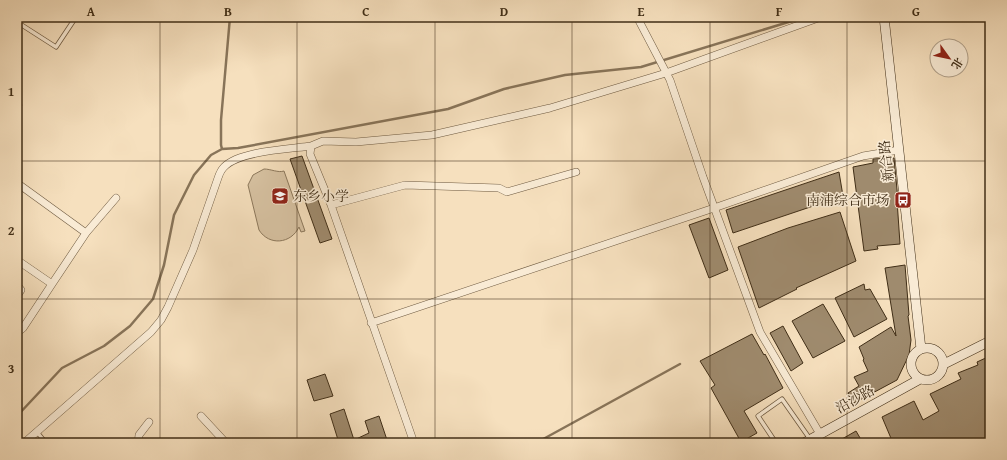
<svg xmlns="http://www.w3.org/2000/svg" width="1007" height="460" viewBox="0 0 1007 460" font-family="'Gentium Book Plus','Noto Serif SC',serif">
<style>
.green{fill:#d7c2a2;stroke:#8c785c}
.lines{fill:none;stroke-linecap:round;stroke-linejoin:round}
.stream{stroke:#887459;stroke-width:2.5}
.building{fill:#9f8b6e;stroke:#402e17}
.lane-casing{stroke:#6e5a41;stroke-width:5}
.street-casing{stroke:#6e5a41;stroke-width:8}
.secondary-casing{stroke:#402e17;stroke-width:10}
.lane{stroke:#f9ebd5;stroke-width:3.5}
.street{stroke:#f9ebd5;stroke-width:7}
.secondary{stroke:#f9ebd5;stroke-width:9}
.grid{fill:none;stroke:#402e17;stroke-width:1;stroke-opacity:0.55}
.labels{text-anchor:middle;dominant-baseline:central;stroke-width:3;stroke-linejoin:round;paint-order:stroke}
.street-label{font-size:14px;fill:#402e17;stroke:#f9ebd5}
.poi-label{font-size:14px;fill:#402e17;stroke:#f9ebd5;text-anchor:start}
.neatline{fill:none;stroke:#402e17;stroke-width:1.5}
.grid-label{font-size:13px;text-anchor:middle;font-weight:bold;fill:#402e17}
</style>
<rect width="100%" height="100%" fill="#f6e0be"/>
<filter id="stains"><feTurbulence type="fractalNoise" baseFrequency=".005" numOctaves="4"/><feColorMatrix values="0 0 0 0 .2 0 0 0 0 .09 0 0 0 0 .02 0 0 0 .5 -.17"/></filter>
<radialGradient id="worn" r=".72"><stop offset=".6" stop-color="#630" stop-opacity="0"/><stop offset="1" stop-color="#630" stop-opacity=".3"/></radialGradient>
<path class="green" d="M264 169C271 169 278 173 284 171L305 231 301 232 299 227C291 244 269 246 259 230L248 185 253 175Z"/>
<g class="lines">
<path class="stream" d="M222 149 238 148 448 109 504 89 565 75 641 67 805 17
M17 416 62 368 104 346 130 326 153 299 164 265 174 215 194 175 211 155 222 149 221 145V120L230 17
M536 443 680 364"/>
</g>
<path class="building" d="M302 156 332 239 320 243 290 159Z
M894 158 898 200H897L900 244 877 246 878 249 864 251 853 167 873 163V159Z
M839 172 843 196 733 233 726 210Z
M840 212 856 261 796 288 797 289 759 308 738 247 788 228Z
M709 218 728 270 709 278 689 225Z
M905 265 909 315 908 316 911 340 909 355 897 380 854 403 848 393 859 386 854 377 868 371 863 360 864 359 859 347 891 327 896 336 885 268Z
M864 284 865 290 870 289 887 319 854 337 835 298Z
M823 304 845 341 813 358 792 321Z
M783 326 803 363 791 371 770 333Z
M752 334 764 355 765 354 783 388 744 411 757 433 741 442 711 388 715 385 700 361Z
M990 356V437L981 443H893L882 417 914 401 923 420 939 411 930 394 961 379 958 373 978 365 977 362Z
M325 374 333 396 314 401 307 380Z
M344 409 354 440 369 433 365 421 379 416 388 443H339L330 414Z
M856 431 863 443H835Z"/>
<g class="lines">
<g class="lane-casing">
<path id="lane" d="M17 22 56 47 76 17
M37 432 46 443
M776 443 758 416 782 399 810 439"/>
</g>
<g class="street-casing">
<path id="street" d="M637 17 670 80 703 177 760 332 820 434
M17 104 18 105
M17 183 86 233
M331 205 405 185 499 188 507 192 576 172
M17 260 52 284 86 233 116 198
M17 285 21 290 17 296
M371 323 714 208 863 156 899 150
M17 333 23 328 52 284
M201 416 226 443
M24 443 151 332 161 320 168 307 193 250 218 178C219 175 221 170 224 167 239 151 289 149 311 146
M138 443 139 435 149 422
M414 443 331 205 310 154 311 146 323 141 356 142 432 135 550 108 666 73 821 17"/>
</g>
<g class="secondary-casing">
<path id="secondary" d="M884 17 921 349
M911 364a16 16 0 1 1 32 0a16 16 0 1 1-32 0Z
M944 364 990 341
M804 443 920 379"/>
</g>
<use href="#lane" class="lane"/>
<use href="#street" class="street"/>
<use href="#secondary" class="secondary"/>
</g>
<path class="grid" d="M160 17V443M297 17V443M435 17V443M572 17V443M710 17V443M847 17V443M17 161H990M17 299H990"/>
<defs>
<g id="school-square" transform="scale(0.9)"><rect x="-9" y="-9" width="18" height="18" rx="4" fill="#8f2418" stroke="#f9ebd5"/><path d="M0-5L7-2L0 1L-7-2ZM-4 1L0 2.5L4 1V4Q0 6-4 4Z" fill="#fff"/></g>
<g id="bus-square" transform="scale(0.9)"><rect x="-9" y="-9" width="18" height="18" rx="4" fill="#8f2418" stroke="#f9ebd5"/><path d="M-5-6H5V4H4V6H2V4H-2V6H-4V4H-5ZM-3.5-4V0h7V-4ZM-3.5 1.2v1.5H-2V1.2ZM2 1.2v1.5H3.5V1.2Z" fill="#fff"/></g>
</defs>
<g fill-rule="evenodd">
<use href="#school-square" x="280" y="196"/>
<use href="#bus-square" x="903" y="200"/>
</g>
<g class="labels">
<g class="street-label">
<text transform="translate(886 161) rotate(-96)">新合路</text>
<text transform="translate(855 399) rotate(-29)">沿沙路</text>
</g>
<g class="poi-label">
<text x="293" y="196">东乡小学</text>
<text x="890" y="200" text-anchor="end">南浦综合市场</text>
</g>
</g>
<rect width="1007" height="460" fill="none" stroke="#f6e0be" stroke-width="44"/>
<g transform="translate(949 58) rotate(123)"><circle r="19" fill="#f9ebd5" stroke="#af9f89"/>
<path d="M0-3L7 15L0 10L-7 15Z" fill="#8f2418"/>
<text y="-6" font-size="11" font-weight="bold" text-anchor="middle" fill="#402e17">北</text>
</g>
<rect x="22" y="22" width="963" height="416" class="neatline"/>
<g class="grid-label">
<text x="91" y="16">A</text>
<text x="228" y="16">B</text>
<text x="366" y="16">C</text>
<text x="504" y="16">D</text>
<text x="641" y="16">E</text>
<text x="779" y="16">F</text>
<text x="916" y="16">G</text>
<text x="11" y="96">1</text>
<text x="11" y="235">2</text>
<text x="11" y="373">3</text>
</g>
<rect width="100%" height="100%" filter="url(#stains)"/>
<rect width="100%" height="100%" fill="url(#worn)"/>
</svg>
